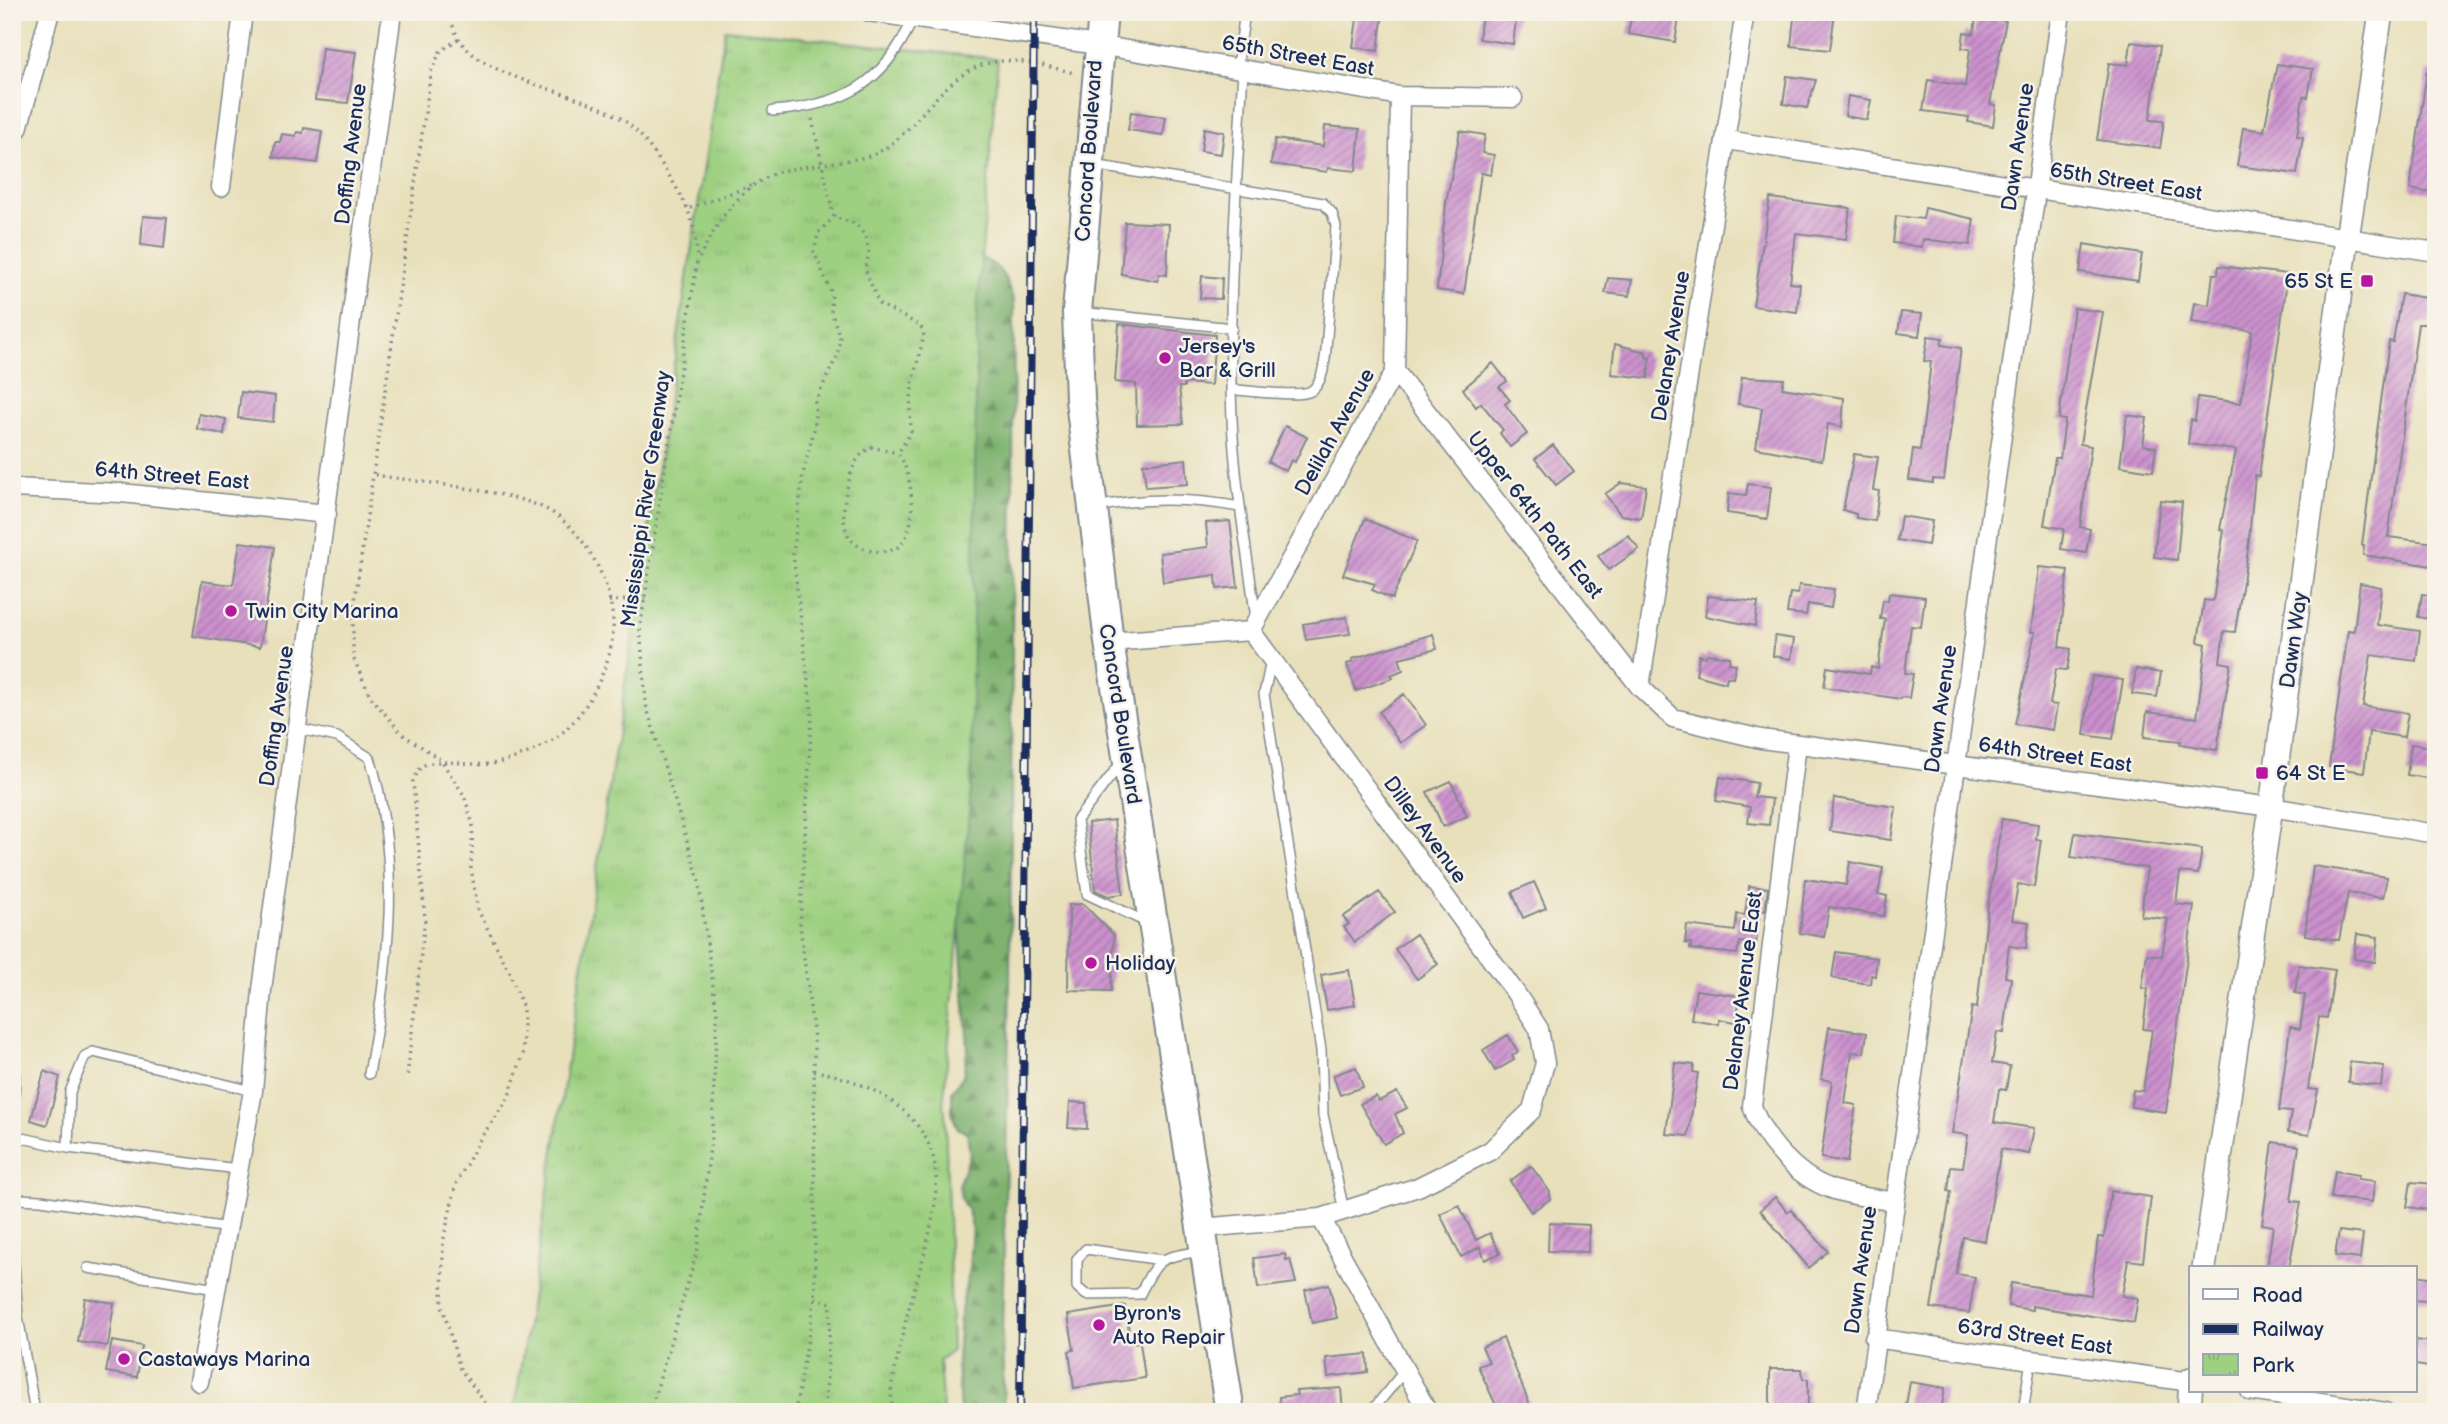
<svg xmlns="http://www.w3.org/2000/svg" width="2448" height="1424" viewBox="0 0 2448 1424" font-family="'Balsamiq Sans',sans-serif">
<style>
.forest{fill:url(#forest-firs);stroke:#4c7066;stroke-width:2}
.park{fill:url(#park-tufts);stroke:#5c806f;stroke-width:2}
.building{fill:url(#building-hatch)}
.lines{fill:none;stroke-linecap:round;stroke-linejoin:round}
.service-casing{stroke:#82888c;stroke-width:12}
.minor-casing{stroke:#82888c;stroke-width:21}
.tertiary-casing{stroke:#82888c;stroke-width:26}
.primary-casing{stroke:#82888c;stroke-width:32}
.path{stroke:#82888c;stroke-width:3.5;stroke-dasharray:2 5;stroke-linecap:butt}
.service{stroke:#fff;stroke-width:9}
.minor{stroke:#fff;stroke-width:18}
.tertiary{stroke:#fff;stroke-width:23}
.primary{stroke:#fff;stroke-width:28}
.rail-casing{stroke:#1b2f5e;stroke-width:8}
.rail{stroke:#f7f3e8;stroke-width:5;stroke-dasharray:16;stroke-linecap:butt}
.poi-dot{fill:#b5179e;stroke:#f7f3e8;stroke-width:2.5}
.labels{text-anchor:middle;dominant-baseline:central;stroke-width:5;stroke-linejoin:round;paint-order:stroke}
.street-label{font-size:21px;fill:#1b2f5e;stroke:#f7f3e8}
.poi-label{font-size:21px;fill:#1b2f5e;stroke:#f7f3e8;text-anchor:start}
</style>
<defs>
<pattern id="forest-firs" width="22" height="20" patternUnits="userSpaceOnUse" patternTransform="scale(1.75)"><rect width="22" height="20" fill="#7eb26e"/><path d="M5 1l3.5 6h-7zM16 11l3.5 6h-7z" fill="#66915e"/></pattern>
<pattern id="park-tufts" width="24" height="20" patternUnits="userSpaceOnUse" patternTransform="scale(1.75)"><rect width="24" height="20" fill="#9dd080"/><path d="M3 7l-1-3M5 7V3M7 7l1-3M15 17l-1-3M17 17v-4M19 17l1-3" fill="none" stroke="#87b371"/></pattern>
<pattern id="building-hatch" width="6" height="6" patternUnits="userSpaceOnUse" patternTransform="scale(1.75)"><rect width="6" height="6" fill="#cc91cd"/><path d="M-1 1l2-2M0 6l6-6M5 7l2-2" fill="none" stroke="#a577aa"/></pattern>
</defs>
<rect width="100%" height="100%" fill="#f7f3e8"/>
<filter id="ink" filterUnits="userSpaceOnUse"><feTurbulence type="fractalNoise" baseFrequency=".0143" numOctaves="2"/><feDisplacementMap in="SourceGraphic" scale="14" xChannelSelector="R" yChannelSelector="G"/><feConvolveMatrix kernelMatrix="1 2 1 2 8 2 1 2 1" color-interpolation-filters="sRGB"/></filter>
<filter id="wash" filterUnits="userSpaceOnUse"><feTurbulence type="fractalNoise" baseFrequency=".00686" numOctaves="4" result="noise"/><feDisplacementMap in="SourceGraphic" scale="28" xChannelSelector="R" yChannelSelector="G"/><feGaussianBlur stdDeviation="1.57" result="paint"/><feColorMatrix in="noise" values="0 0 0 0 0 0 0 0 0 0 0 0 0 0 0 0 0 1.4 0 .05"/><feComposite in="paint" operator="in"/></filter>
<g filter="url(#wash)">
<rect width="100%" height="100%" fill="#e8e0bb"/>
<path class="forest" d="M981 258C1003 266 1007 281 1014 302L1010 986 1002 1335 1004 1412H960L957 1361 960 1315 969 1270 972 1227 968 1211 961 1199 959 1183 970 1155 967 1132 957 1128 952 1112V1091L963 1076 968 1047 959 924 970 789 969 271Z"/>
<path class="park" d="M725 29 998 59 977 312 971 790 943 1108 945 1110 952 1351 939 1360 943 1412H514Z"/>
<g id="blocks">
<path class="building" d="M1358 12H1383L1378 51 1353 47Z
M1482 12 1517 13 1513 44 1479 39Z
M1632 12H1680L1675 42 1628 34Z
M1800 12H1835L1830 50 1791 46 1794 18 1799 19Z
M1976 16 2006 21 1990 104 1996 105 1993 126 1968 122 1969 117 1923 111 1928 80 1965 86 1970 49 1962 48 1964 32 1974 34Z
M2131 42 2160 46 2150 120 2164 121 2160 148 2097 140 2109 63 2128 65Z
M322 48 356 52 348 103 315 100Z
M2277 64 2313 69 2308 97 2303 96 2297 136 2303 137 2297 174 2237 166 2243 128 2264 131Z
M2427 71 2436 72V194L2410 189Z
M1787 76 1816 80 1807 108 1783 104Z
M1848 96 1871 100 1867 120 1845 116Z
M1131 112 1166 117 1163 135 1128 130Z
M1325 126 1360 129 1356 171 1328 168 1327 172 1271 164 1275 139 1323 146Z
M304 128 322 131 317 163 273 157 275 142H280L282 134 296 136 297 132 303 133Z
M1204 128 1224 132 1221 154 1201 151Z
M1460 131 1485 135 1482 153 1494 155 1491 175 1481 173 1464 294 1437 290 1446 203Z
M1770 198 1850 208 1846 239 1796 233 1790 283 1800 284 1797 312 1753 306Z
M1925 208 1974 219 1970 245 1923 239 1922 247 1893 243 1896 216 1923 219Z
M143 216 167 218 164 248 141 245Z
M1125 222 1169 224 1167 275 1159 274 1158 281 1121 274Z
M2084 244 2142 254 2138 281 2080 272Z
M2219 266 2288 274 2259 476 2255 475 2248 550 2235 632 2224 631 2220 662 2231 664 2217 750 2180 744 2181 741 2144 737 2147 712 2197 718 2206 644 2198 642 2204 600 2213 601 2224 530 2220 529 2236 450 2188 444 2191 420 2195 421 2198 397 2241 403 2252 331 2191 322 2194 303 2209 305 2213 274H2218Z
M1202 276 1222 278 1221 299 1200 298Z
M1608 278 1632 280 1629 296 1605 293Z
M2401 294 2433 299 2429 324H2418L2388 537 2435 543 2432 566 2363 555 2364 545H2362L2389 341 2393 342Z
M2074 308 2103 312 2080 444 2091 446 2080 527 2090 529 2086 553 2061 549 2064 529 2044 525 2055 458H2060L2065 420 2059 419Z
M1901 312 1922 314 1919 336 1898 333Z
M1119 324 1215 335 1211 385 1184 383V387H1179L1183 424 1137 425 1136 384 1115 382Z
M1928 336 1943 338 1941 345 1961 348 1944 480 1933 479V483L1909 480 1913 449 1920 450 1931 362 1924 361Z
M1615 344 1646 352V357L1650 358 1648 378 1611 374Z
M1493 363 1507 381 1499 387 1510 400 1505 404 1527 434 1510 447 1500 433 1503 430 1481 403 1476 407 1463 389Z
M1742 377 1784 379 1782 388 1844 398 1842 427 1828 424 1822 460 1756 448 1762 408 1738 404Z
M241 392 275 396 273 422 238 418Z
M199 414 226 419 224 434 197 429Z
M2127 415 2147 418 2143 445 2156 447 2153 471 2120 466Z
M1285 426 1307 437 1295 462 1291 460 1286 471 1268 462Z
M1553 445 1574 471 1556 485 1535 459Z
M1854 454 1878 457 1873 490 1879 491 1875 521 1856 518V514L1843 510Z
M1186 459 1188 484 1146 487 1143 464Z
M1621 483 1646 486 1641 518 1621 515 1605 494Z
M1748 484 1771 487 1767 519 1727 513 1729 493 1746 495Z
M2160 500 2182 502 2177 560 2154 557Z
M1901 516 1932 521 1928 545 1897 540Z
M1365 519 1417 541 1392 599 1372 590 1375 584 1343 575Z
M1230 521 1238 587 1217 589 1216 575 1163 582 1160 553 1208 547 1206 523Z
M1628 535 1639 549 1609 570 1598 556Z
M240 542 275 547 260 647 193 636 202 581 233 585Z
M2039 567 2068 570 2059 647 2071 649 2067 670 2056 669 2050 704 2057 705 2053 730 2015 724 2035 632H2031Z
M2360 583 2381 587 2377 625 2420 631 2416 661 2371 655 2363 706 2408 713 2404 737 2369 732 2364 772 2329 767 2348 630 2354 631Z
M1799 585 1834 589 1831 608 1808 604 1806 615 1787 613 1790 593 1798 594Z
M1889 593 1925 597 1921 627 1911 626 1905 673 1913 674 1909 698 1901 697 1900 699 1824 687 1827 667 1870 674 1871 667 1878 669 1885 619H1880L1883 600 1888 601Z
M2422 594 2436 596V620L2418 617Z
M1708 596 1758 602 1755 626 1705 616Z
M1347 617 1350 634 1306 640 1303 624Z
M1433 634 1437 649 1399 658 1403 670 1391 675 1393 678 1356 691 1347 664 1353 662 1352 659Z
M1775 636 1794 639 1791 659 1773 656Z
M1707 654 1730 657 1729 663 1736 664 1733 678 1727 677 1726 683 1696 675 1699 655 1706 657Z
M2136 669 2161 673 2157 697 2132 694Z
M2092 676 2123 680 2113 739 2084 735Z
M1404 694 1426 725 1400 743 1379 712Z
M2411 744 2431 747 2427 778 2407 775Z
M1720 777 1757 783 1754 797 1772 799 1769 825 1748 823 1750 807 1716 801Z
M1451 781 1467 816 1443 827 1427 792Z
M1834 798 1896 807 1891 840 1830 831Z
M2002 819 2038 824 2036 839 2041 840 2034 887 2018 884 2012 920 2029 922 2026 948 2009 946 2005 977 2011 978 2004 1033 1997 1032 1992 1063 2010 1066 2006 1090 1999 1089 1994 1122 2034 1128 2029 1154 2001 1149 1985 1241 1963 1237 1956 1274 1975 1277 1969 1313 1931 1308 1951 1192 1948 1191 1951 1166 1963 1167 1968 1135 1952 1133 1972 1007 1977 1008 1988 905Z
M1114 820 1123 894 1108 896 1095 890 1088 823Z
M2075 833 2202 849 2198 874 2180 872 2176 904 2194 906 2166 1112 2131 1107 2133 1090 2143 1091 2152 1030 2143 1029 2148 989 2142 988 2147 954 2162 956 2168 919 2141 916 2147 868 2071 857Z
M1850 862 1883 868 1878 894 1887 896 1884 916 1829 907 1824 937 1800 933 1805 879 1846 885Z
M2313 866 2387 877 2383 898 2348 893 2339 940 2305 935Z
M1534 882 1546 908 1523 918 1512 892Z
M1749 886 1768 888 1765 911 1760 910 1756 944 1740 942 1737 954 1690 949 1691 943H1685L1687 925 1735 931 1737 914 1745 915Z
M1379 892 1395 912 1355 942 1344 927 1349 924 1343 917Z
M1083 904 1114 935 1111 991 1068 990 1069 905Z
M1416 934 1438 964 1417 979 1395 949Z
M2357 934 2378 937 2375 962 2354 959Z
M1836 952 1877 958 1875 976 1871 975 1870 984 1832 978Z
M2299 965 2335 970 2327 1018 2319 1017 2308 1089 2318 1090 2309 1135 2288 1132 2291 1112 2279 1111 2290 1027 2300 1029 2305 995 2295 993Z
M1349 970 1355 1005 1327 1010 1321 975Z
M1696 990 1740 996 1736 1022 1719 1019V1024L1691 1019Z
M1829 1027 1867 1033 1864 1053 1852 1052 1845 1103 1856 1105 1847 1162 1821 1158 1832 1081 1821 1079Z
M1508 1035 1518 1052 1512 1056 1514 1060 1495 1071 1483 1050Z
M2350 1062 2384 1066 2381 1086 2348 1082Z
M1675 1063 1694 1065 1693 1072 1698 1073 1688 1136 1666 1134Z
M1356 1067 1363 1087 1340 1095 1333 1075Z
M44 1071 60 1077 47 1125 31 1120Z
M1397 1092 1407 1108 1395 1114 1403 1133 1384 1144 1360 1104 1376 1096 1379 1101Z
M1070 1102 1086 1103 1087 1129 1068 1128Z
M2273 1142 2299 1146 2291 1201 2301 1202 2289 1268H2267L2273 1226 2262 1224Z
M1531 1166 1550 1192V1199L1531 1212 1510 1181Z
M2335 1171 2359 1175 2358 1179 2375 1181 2372 1202 2331 1198Z
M2411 1182 2434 1184 2430 1210 2407 1207Z
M2111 1191 2151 1197 2143 1262 2128 1260 2122 1296 2138 1298 2134 1323 2032 1306V1310L2008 1306 2011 1283 2091 1295 2098 1237 2104 1238Z
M1775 1197 1788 1212 1791 1210 1828 1251 1809 1268 1760 1210Z
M1459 1205 1476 1240 1490 1233 1500 1253 1485 1260 1480 1247 1461 1257 1440 1214Z
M1549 1223 1589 1225 1588 1252 1548 1251Z
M2339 1231 2363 1234 2360 1259 2335 1256Z
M1285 1254 1286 1260 1290 1259 1296 1283 1258 1288 1254 1258Z
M2415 1275 2436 1278V1302L2415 1300Z
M1329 1284 1337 1318 1312 1323 1305 1290Z
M85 1298 114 1303 108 1346 78 1342Z
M1125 1306 1131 1343 1140 1342 1145 1378 1074 1388 1069 1351 1074 1350 1068 1315Z
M1503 1338 1531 1408 1522 1412H1499L1478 1366 1489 1362 1482 1347Z
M2415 1340 2436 1343V1368L2415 1365Z
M112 1341 142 1346 137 1377 106 1372Z
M1367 1354 1368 1372 1328 1377 1326 1358Z
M1770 1369H1802L1803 1379H1808V1412L1770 1410Z
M1910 1382 1945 1388 1941 1411 1906 1405Z
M1341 1388 1343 1412H1280L1279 1397 1297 1395 1296 1391Z"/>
</g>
</g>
<g filter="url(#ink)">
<use href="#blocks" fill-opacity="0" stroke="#82888c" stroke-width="2"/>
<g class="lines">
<g class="service-casing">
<path id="service" d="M1230 12 1245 15
M1237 68 1245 12
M1243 69C1237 185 1227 302 1232 419 1235 486 1247 552 1256 619
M773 111C844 105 883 85 913 19
M1093 165 1323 203 1332 213 1336 226 1326 349C1325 362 1323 383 1311 391 1300 398 1247 390 1232 390
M1079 312 1232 328
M1096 507C1144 497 1192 498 1240 507
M1271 661 1264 694 1321 1050 1323 1115 1344 1211
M299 729 337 737 370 758C403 866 388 965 369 1074
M1121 763 1077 820 1087 894 1148 923
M15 1074 13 1123 18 1137 68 1148
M238 1169 68 1148 70 1092 85 1056 93 1052 253 1091
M12 1212 17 1199 41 1200 228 1228
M12 1238 18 1317 35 1412
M1162 1260 1086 1249 1077 1259V1287L1086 1295 1140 1294C1159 1255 1161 1258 1202 1251
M88 1268 216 1289
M1371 1412 1405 1370
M2023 1412 2031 1360"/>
</g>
<g class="minor-casing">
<path id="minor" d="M869 12 1098 45 1400 96 1513 98
M12 135 18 129 50 12
M1727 140 2436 252
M221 187 243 12
M1395 371 1640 687 1673 718 1761 739 2271 807 2436 834
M12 488 121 493 327 514
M1109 642 1251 631 1395 371 1400 96
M1640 687 1745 12
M1797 744 1752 1106C1763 1139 1796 1176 1829 1188 1848 1196 1872 1197 1893 1202
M1321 1218 1428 1412
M1200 1228 1321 1218 1418 1187 1490 1151 1532 1110 1545 1063 1539 1029 1515 992 1251 631
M1874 1338 2191 1382
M199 1382 253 1091 262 990 392 12
M2250 1391 2385 1412
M1866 1412 2061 12"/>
</g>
<g class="tertiary-casing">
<path id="tertiary" d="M2204 1268 2271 807 2347 239 2381 12
M2189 1412 2191 1379"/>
</g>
<g class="primary-casing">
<path id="primary" d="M1103 12 1077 312 1080 400 1109 642 1230 1412"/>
</g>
<path class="path" d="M448 12C451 20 454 30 458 37 482 81 581 90 623 120 641 132 658 158 670 177 689 208 696 224 697 261
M458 39 440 52 431 72 353 614V657L370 696 402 734 440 759 464 795 473 825 471 868 478 910 509 971 523 1008V1054L508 1099 480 1139 456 1184 443 1242 442 1305 460 1369 492 1412
M812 119 834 217 856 224 866 237 869 254 865 269 879 304 921 326 924 336 913 379 910 408 911 432 898 453C913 473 921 534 895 549 889 552 880 552 873 551 842 546 841 519 846 492 851 473 853 458 871 447L898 453
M690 208 756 184
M375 475C424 483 491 488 537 505 584 522 620 593 612 641 606 677 581 724 549 742 527 755 498 767 473 764 453 763 441 759 421 766L413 781 425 919 407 1076
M609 601 645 599
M814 1071C870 1080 935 1115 936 1178 937 1218 923 1256 913 1294 904 1324 898 1356 891 1388L892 1412
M815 1298 831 1303 825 1412
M650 1412 698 1248 712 1130 717 1014 698 877 646 705 640 628 697 263C713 228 737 188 776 173 790 168 808 167 823 164 839 161 860 160 875 154 896 144 912 125 927 108 977 50 1006 55 1074 73
M795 1412 815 1298 814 1039 800 925 812 714 793 554 803 474 815 426V402L837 356 840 338 831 311 832 294 814 252 818 233 834 217"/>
<use href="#service" class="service"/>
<use href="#minor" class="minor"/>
<use href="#tertiary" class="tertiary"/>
<use href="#primary" class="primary"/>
<g class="rail-casing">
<path id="rail" d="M1020 1412 1034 12"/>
</g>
<use href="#rail" class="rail"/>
</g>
</g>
<g class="poi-dot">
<rect x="2360" y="274" width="14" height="14" rx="3.5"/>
<circle cx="1165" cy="358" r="7"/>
<circle cx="231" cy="611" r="7"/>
<rect x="2255" y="766" width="14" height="14" rx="3.5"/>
<circle cx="1091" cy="963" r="7"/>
<circle cx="1099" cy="1325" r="7"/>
<circle cx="124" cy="1359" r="7"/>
</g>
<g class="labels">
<g class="street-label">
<text transform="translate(1298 56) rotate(10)">65th Street East</text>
<text transform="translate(2018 147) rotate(-82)">Dawn Avenue</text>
<text transform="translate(1089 151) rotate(-86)">Concord Boulevard</text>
<text transform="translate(351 154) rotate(-83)">Doffing Avenue</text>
<text transform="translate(2126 182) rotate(9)">65th Street East</text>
<text transform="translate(1671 346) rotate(-81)">Delaney Avenue</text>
<text transform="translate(1335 432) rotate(-61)">Delilah Avenue</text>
<text transform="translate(172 476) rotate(5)">64th Street East</text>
<text transform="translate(646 499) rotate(-82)">Mississippi River Greenway</text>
<text transform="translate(1535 515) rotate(52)">Upper 64th Path East</text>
<text transform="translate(2294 640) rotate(-82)">Dawn Way</text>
<text transform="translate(1941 709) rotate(-82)">Dawn Avenue</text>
<text transform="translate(1120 714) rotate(81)">Concord Boulevard</text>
<text transform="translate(277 716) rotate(-82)">Doffing Avenue</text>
<text transform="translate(2055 755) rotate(8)">64th Street East</text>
<text transform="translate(1425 830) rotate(54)">Dilley Avenue</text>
<text transform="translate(1743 991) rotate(-83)">Delaney Avenue East</text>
<text transform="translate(1861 1270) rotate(-82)">Dawn Avenue</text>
<text transform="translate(2035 1337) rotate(8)">63rd Street East</text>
</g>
<g class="poi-label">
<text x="2353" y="281" text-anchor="end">65 St E</text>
<text x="1179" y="346">Jersey's<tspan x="1179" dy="24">Bar &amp; Grill</tspan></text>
<text x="245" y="611">Twin City Marina</text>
<text x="2276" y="773">64 St E</text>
<text x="1105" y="963">Holiday</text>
<text x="1113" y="1313">Byron's<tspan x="1113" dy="24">Auto Repair</tspan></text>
<text x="138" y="1359">Castaways Marina</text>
</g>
</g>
<rect width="2448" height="1424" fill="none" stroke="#f7f3e8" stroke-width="42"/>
<rect x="2189" y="1266" width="228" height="126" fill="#f7f3e8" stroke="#9fa5b1" stroke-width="2"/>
<rect x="2203" y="1289" width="35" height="10" fill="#ffffff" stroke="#9fa5b1" stroke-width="2"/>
<text x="2252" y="1302" font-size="21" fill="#1b2f5e">Road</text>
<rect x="2203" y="1324" width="35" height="10" fill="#1b2f5e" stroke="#9fa5b1" stroke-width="2"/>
<text x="2252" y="1336" font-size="21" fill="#1b2f5e">Railway</text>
<rect x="2203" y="1354" width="35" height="21" fill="url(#park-tufts)" stroke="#9fa5b1" stroke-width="2"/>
<text x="2252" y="1372" font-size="21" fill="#1b2f5e">Park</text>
</svg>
